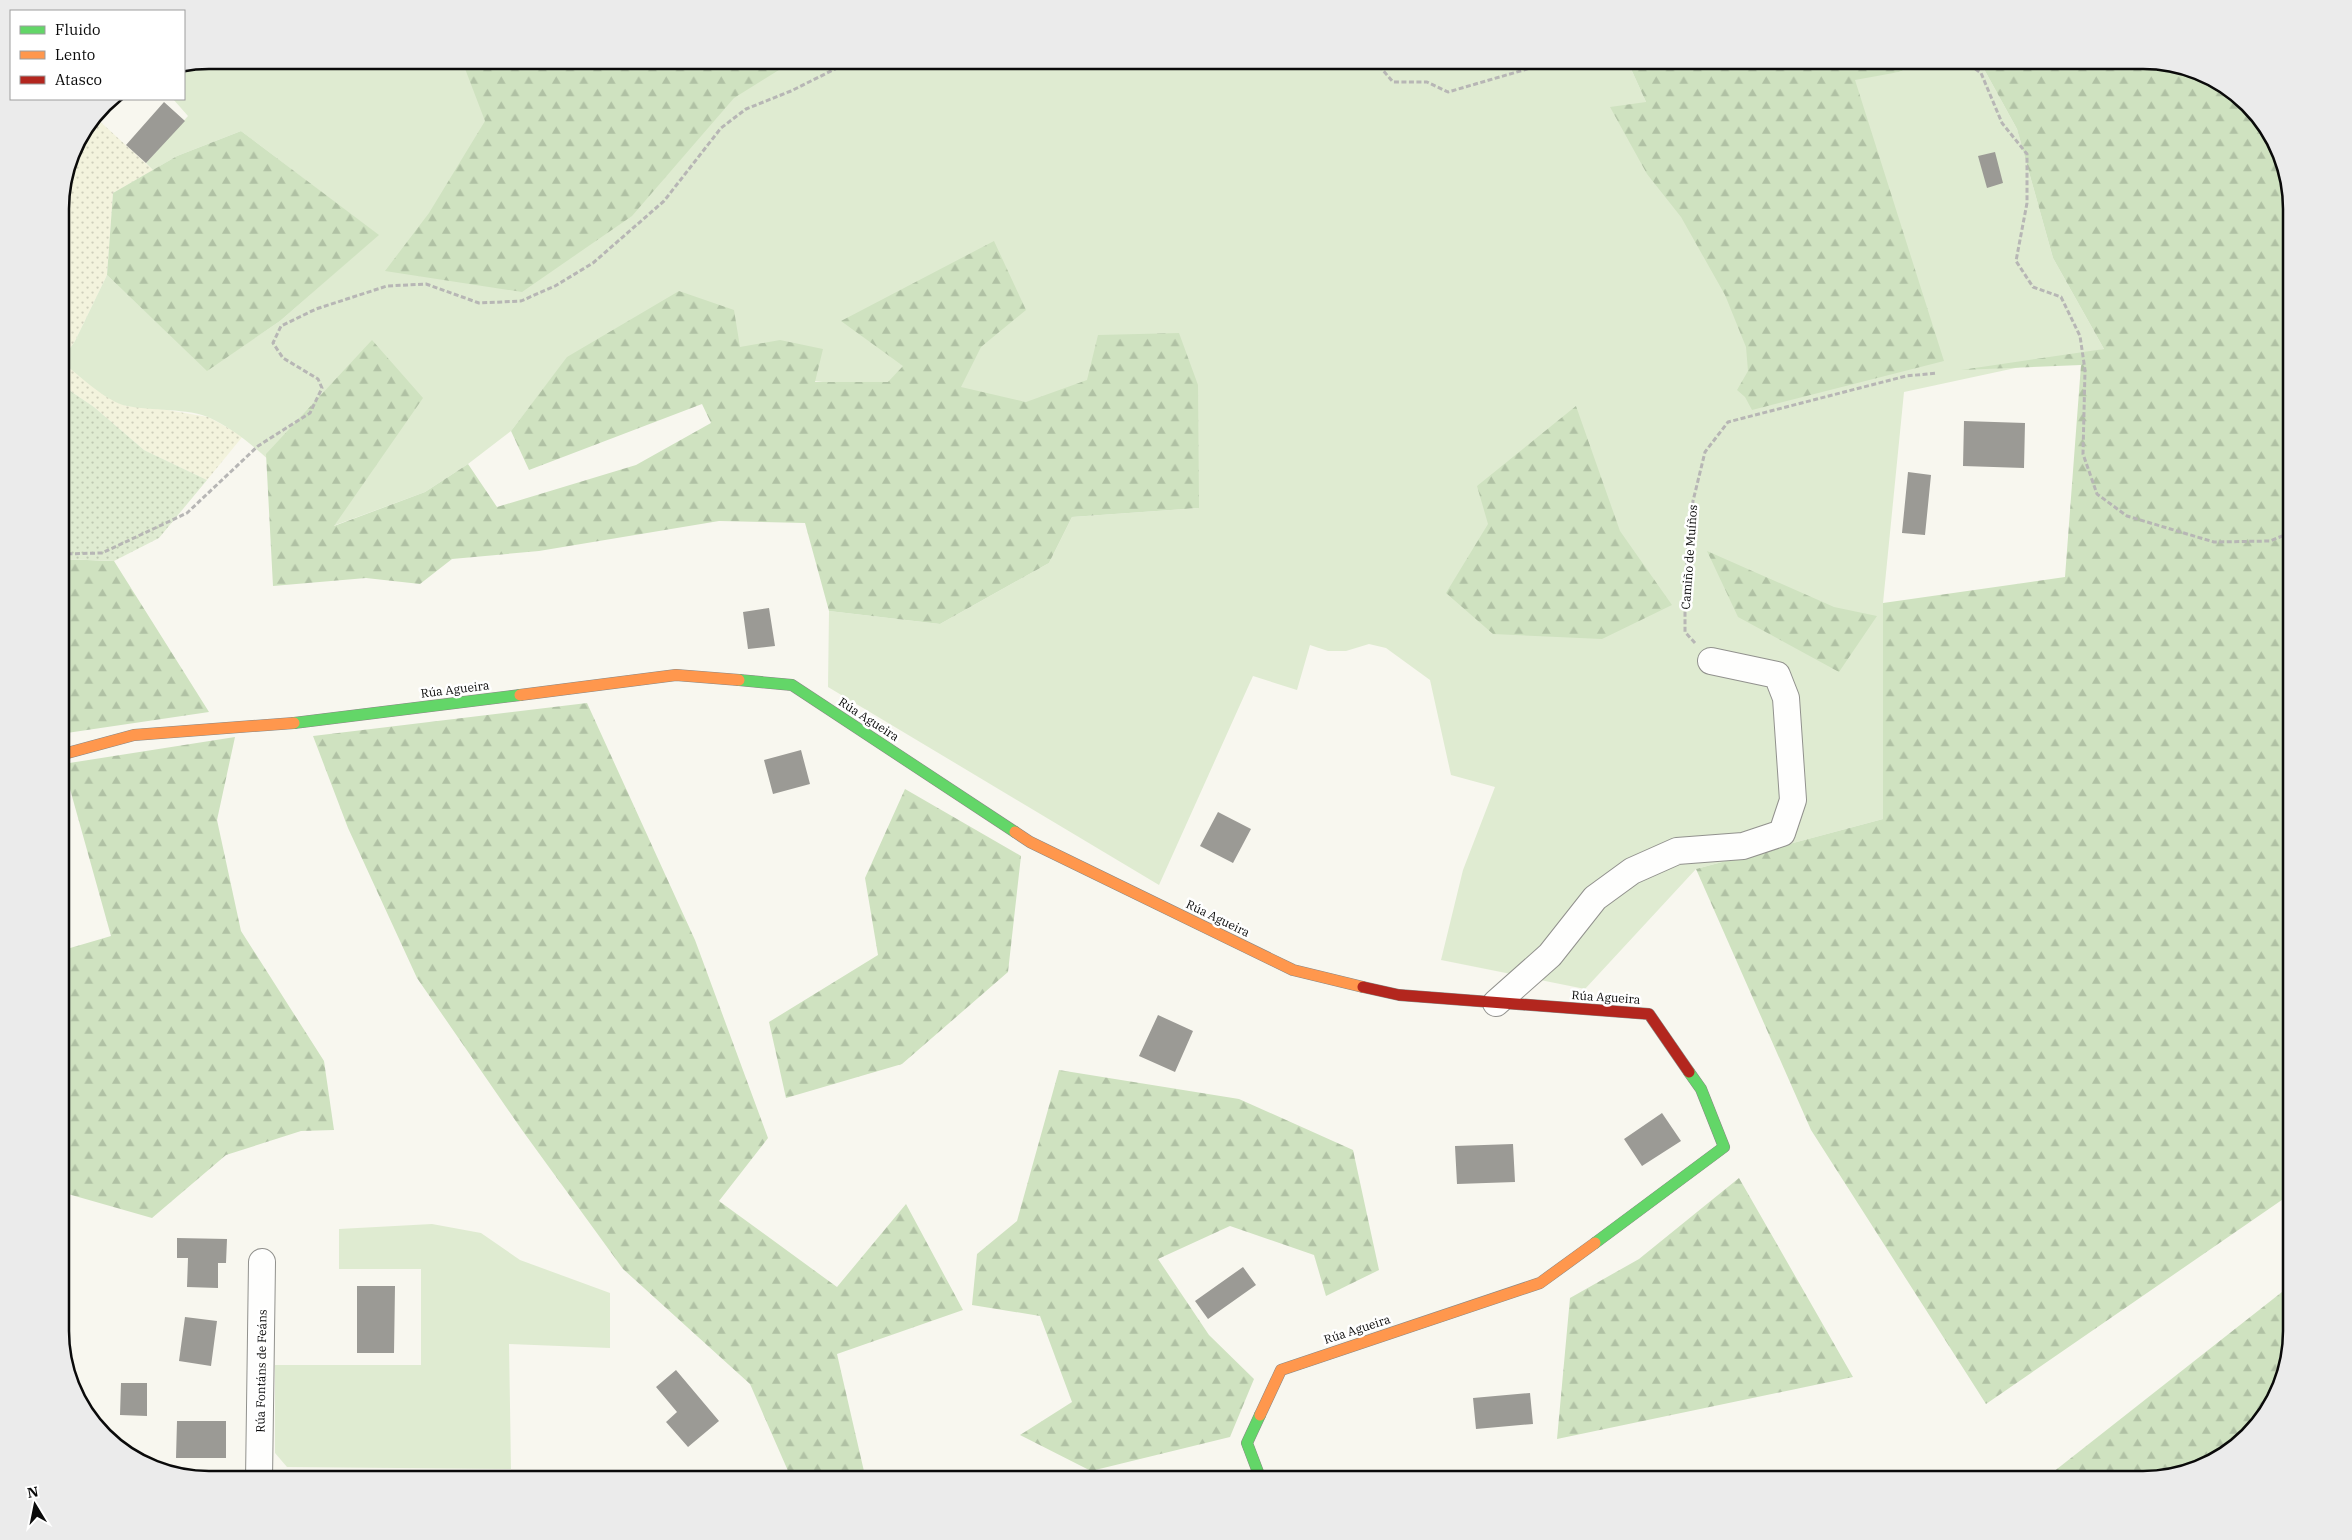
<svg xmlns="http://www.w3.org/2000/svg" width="2352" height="1540" viewBox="0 0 2352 1540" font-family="'IBM Plex Serif',serif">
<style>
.farmland{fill:url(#farmland-dots)}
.grass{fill:#dfebd1}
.forest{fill:url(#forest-firs)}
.garden{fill:url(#garden-dots)}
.building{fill:#9b9a95}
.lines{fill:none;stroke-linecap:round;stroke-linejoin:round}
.street-casing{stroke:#91918d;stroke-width:28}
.fast-casing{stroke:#888784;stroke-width:12}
.slow-casing{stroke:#888784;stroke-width:12}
.jam-casing{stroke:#888784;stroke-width:12}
.path{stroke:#b7b6b5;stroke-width:3;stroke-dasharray:5 2.5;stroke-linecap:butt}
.street{stroke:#fefefd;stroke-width:26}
.fast{stroke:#63d668;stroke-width:11}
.slow{stroke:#ff974d;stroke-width:11}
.jam{stroke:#b3261e;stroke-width:11}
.labels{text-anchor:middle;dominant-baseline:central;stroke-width:5;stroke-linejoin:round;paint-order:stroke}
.street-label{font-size:12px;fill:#0a0a0a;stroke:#fff}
.rim{fill:none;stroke:#0a0a0a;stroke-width:2.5}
</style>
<defs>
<pattern id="farmland-dots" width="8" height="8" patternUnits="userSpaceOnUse" patternTransform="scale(1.25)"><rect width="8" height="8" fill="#f3f3dd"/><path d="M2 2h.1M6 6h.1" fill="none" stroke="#cfcfbc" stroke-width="1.8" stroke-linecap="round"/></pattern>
<pattern id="forest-firs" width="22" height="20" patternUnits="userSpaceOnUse" patternTransform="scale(1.25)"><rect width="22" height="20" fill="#cfe2c0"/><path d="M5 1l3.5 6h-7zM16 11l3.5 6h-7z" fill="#b0c1a4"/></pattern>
<pattern id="garden-dots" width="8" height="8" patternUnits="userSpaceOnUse" patternTransform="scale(1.25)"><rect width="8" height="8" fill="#dfebd1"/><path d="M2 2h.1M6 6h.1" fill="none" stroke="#bec8b2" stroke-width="1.8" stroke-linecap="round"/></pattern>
</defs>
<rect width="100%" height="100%" fill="#f8f7ef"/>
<path class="farmland" d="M95 117 153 170 113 193 107 275 75 341 61 361 126 406 155 408 208 417 243 436 207 480 144 450 94 407 60 384V200L71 152Z"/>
<path class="grass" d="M209 60H1627L1646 102 1899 72 1930 60H1979L2017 129 2053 258 2104 349 1904 392 1883 603V819L1696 869 1585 989 1441 960 1463 870 1495 787 1451 775 1430 680 1386 648 1369 644 1346 651H1328L1310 645 1297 690 1253 676 1159 885 828 687 829 611 940 624 1049 563 1072 517 1199 508 1026 402 568 357 511 431 468 464 425 492 333 526C296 489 257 440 210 418 189 408 150 411 127 406 106 402 78 374 61 361L75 341 107 275 207 370 280 321 378 235 241 131 177 156 153 170 146 163 188 116 173 99H184V65Z
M432 1224 481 1233 520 1260 610 1293V1348L509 1344 511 1469 287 1467 275 1453V1365H421V1269H339V1229Z"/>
<path class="forest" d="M450 60H795L734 98 632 216 522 292 385 271 429 213 485 121 464 66Z
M1627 60H1930L1899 72 1855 80 1944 361 1752 410 1745 397 1737 390 1748 371 1746 347 1725 295 1681 217 1647 174 1610 107 1646 102Z
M1979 60H2143L2182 65 2226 85 2272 135 2292 209V1193L1986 1404 1811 1130 1696 869 1883 819V603L2065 577 2081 365 1961 370 2104 349 2053 258 2017 129Z
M241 131 379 235 280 321 207 371 107 275 113 193 177 156Z
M994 241 1026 310 981 347 961 387 1026 402 1087 380 1098 335 1179 333 1198 385 1199 508 1072 517 1049 563 940 624 829 611 805 523 719 521 539 551 452 559 420 584 366 578 273 586 266 454 372 340 423 398 334 526 425 492 468 464 497 507 636 465 711 423 702 404 529 470 511 431 567 357 679 291 734 310 740 347 780 340 823 349 815 382H888L903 366 841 321Z
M1576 406 1620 531 1672 605 1602 639 1493 634 1446 593 1488 524 1477 486Z
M1707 551 1834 607 1877 616 1839 672 1738 617Z
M60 559 114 561 209 712 60 734Z
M587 703 695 940 768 1138 719 1201 837 1287 906 1204 963 1310 837 1354 866 1480H792L750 1384 623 1269 522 1130 417 978 348 828 313 736Z
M235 737 217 820 241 931 324 1061 334 1130 301 1131 226 1155 152 1218 68 1194 60 1195V951L111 936 63 764Z
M905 789 1021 856 1008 972 902 1064 786 1098 769 1022 878 955 865 878Z
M1059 1070 1239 1099 1353 1150 1379 1270 1326 1296 1314 1255 1230 1226 1158 1259 1209 1335 1254 1379 1230 1437 1091 1471 1020 1435 1072 1402 1040 1316 972 1305 977 1254 1017 1221Z
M1739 1178 1853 1377 1557 1439 1570 1298 1639 1259Z
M2292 1284V1331L2284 1379 2267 1414 2217 1460 2143 1480H2043Z"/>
<path class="garden" d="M60 384 94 407 144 450 207 480 159 538 114 561 60 559Z"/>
<path class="building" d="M164 102 185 121 146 163 126 145Z
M1995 152 2003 183 1987 188 1978 156Z
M1964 421 2025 423 2024 468 1963 466Z
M1908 472 1931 475 1925 535 1902 533Z
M769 608 775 646 748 649 743 612Z
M801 750 810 784 773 794 764 760Z
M1218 812 1251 829 1233 863 1200 846Z
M1158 1015 1193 1031 1175 1072 1139 1056Z
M1662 1113 1681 1141 1642 1166 1624 1139Z
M1513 1144 1515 1182 1457 1184 1455 1146Z
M177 1238 227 1239 226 1263H218V1288L187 1287 188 1258H177Z
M1243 1267 1256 1285 1208 1319 1195 1301Z
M357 1286H395L394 1353H357Z
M185 1317 217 1321 211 1366 179 1361Z
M676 1370 719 1421 688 1447 666 1422 677 1412 656 1387Z
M121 1383H147V1416L120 1415Z
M1530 1393 1533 1424 1476 1429 1473 1398Z
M177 1421H226V1458H176Z"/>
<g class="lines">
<g class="street-casing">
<path id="street" d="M1496 1003 1550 955 1595 898 1632 871 1677 851 1743 846 1782 833 1793 800 1786 698 1777 675 1711 661
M259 1480 262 1262"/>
</g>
<g class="fast-casing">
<path id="fast" d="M739 680 792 685 1015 832
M294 723 520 695
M1595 1243 1724 1147 1701 1089 1689 1072
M1260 1415 1247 1443 1261 1480
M482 1477H679L730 1480"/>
</g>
<g class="slow-casing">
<path id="slow" d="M520 695 676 675 739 680
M60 755 134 735 294 723
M1015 832 1030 842 1293 970 1363 987
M1260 1415 1281 1370 1540 1283 1595 1243"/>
</g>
<g class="jam-casing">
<path id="jam" d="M1363 987 1399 995 1649 1014 1689 1072
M259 1478 482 1477"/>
</g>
<path class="path" d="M1374 60 1393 82H1427L1448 92 1534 67 1567 62 1571 60
M1963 60 1981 73 2002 123 2027 154V203L2016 261 2033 287 2061 297 2080 336 2085 370 2083 454 2097 494 2127 516 2214 542 2270 541 2292 532
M60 554 102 553 187 513 258 446 310 413 322 388 318 379 283 358 273 343 281 326 316 309 387 286 426 284 479 303 521 301 555 286 593 263 664 201 721 128 746 109 791 91 839 67 845 60
M1695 643 1685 632V578L1693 501 1705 452 1728 422 1906 376 1937 373"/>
<use href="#street" class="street"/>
<use href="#fast" class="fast"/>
<use href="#slow" class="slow"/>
<use href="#jam" class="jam"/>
</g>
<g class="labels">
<g class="street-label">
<text transform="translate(1689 557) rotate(-86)">Camiño de Muíños</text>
<text transform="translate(455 689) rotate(-7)">Rúa Agueira</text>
<text transform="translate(869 719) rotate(33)">Rúa Agueira</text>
<text transform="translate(1218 918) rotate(26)">Rúa Agueira</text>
<text transform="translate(1606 997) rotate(4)">Rúa Agueira</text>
<text transform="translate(1357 1329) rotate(-18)">Rúa Agueira</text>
<text transform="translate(261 1371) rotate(-89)">Rúa Fontáns de Feáns</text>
</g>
</g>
<path d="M0 0H2352V1540H0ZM209 69H2143A140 140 0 0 1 2283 209V1331A140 140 0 0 1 2143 1471H209A140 140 0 0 1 69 1331V209A140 140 0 0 1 209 69Z" fill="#ebebeb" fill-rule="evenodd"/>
<path class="rim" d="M209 69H2143A140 140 0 0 1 2283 209V1331A140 140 0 0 1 2143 1471H209A140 140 0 0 1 69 1331V209A140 140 0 0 1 209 69Z"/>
<rect x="10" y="10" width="175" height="90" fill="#ffffff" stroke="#9d9d9d"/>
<rect x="20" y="26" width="25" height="8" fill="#63d668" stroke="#9d9d9d"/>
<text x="55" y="35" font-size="15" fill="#0a0a0a">Fluido</text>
<rect x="20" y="51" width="25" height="8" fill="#ff974d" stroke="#9d9d9d"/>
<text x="55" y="60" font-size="15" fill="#0a0a0a">Lento</text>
<rect x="20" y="76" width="25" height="8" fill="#b3261e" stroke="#9d9d9d"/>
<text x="55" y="85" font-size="15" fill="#0a0a0a">Atasco</text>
<g transform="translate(35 1505) rotate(350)" stroke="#ffffff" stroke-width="4" paint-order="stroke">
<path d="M0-4L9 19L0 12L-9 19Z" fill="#0a0a0a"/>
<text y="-8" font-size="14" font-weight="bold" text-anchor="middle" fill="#0a0a0a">N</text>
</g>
</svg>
